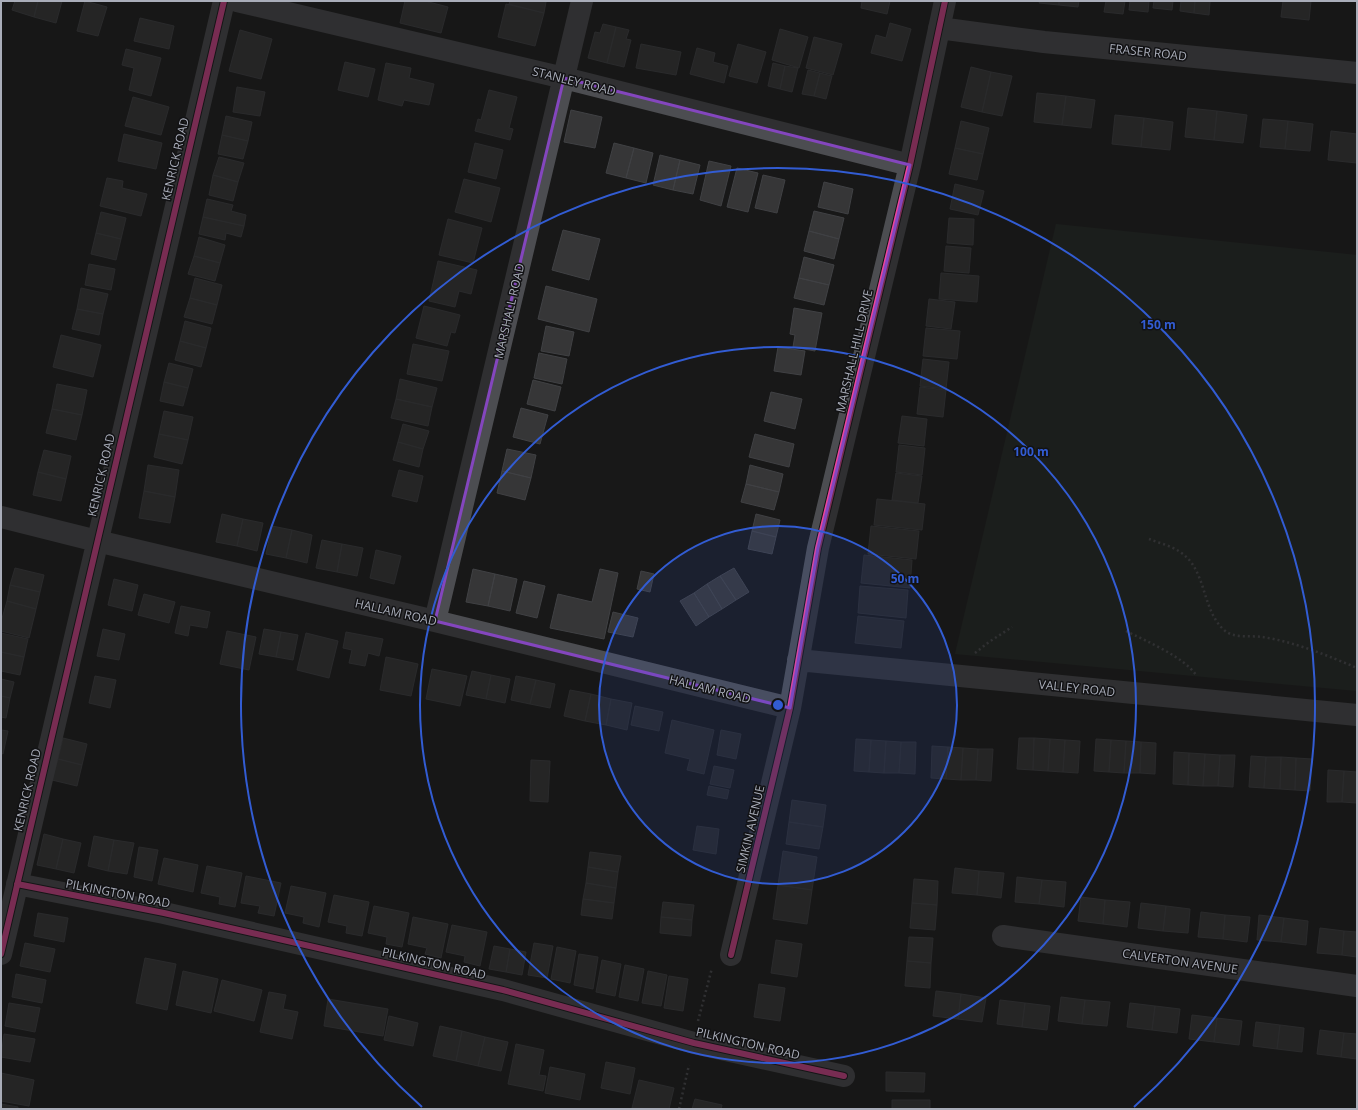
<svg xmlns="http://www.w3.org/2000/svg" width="1358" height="1110" viewBox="0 0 1358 1110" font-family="'Open Sans',sans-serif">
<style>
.green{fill:#202722}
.building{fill:#363637;stroke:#404144}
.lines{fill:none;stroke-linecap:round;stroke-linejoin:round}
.path{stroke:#4e4f53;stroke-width:2.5;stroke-dasharray:2 3;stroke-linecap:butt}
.minor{stroke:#4c4d51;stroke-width:22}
.cycleway-casing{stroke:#121214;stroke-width:8}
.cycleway{stroke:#ed469a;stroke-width:6}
.marked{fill:none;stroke:#8446be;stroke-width:3;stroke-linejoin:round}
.ring{fill:none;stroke:#325cd3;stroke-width:2}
.labels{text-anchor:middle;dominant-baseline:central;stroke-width:3;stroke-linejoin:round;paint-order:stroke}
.street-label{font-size:12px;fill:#a9adb9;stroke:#121214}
.centre{fill:#325cd3;stroke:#121214;stroke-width:2}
.ring-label{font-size:12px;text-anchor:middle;font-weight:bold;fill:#325cd3;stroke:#121214;stroke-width:3;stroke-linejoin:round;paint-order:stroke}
</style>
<rect width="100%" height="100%" fill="#181818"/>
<path class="green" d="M1056 224 1357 255V691L955 654Z"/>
<path class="building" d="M15 1H38L34 17 12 10Z
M38 1H62L56 23 34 17Z
M85 1 107 7 98 36 77 31Z
M405 1H425L448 7 441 33 400 23Z
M510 1H541L546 2 544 13 509 4Z
M862 1H890L887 14 861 8Z
M1040 1H1059V5L1039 3Z
M1059 1H1079L1078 7 1059 5Z
M1106 1H1125L1123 14 1104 12Z
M1130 1H1149L1148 12 1129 10Z
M1154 1H1173L1172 10 1153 8Z
M1181 1H1195L1194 13 1180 11Z
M1195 1H1210L1209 15 1194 13Z
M1283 1H1311L1309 20 1281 17Z
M506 4 544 13 535 46 498 37Z
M140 18 174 26 169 49 134 41Z
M890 23 911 29 902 61 871 53 876 35 886 38Z
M603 24 616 27 607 63 588 58 595 32 600 33Z
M616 27 629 30 626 39 631 40 624 67 607 63Z
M780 29 808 37 799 68 772 60Z
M240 30 272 39 261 79 229 71Z
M814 37 842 44 833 75 806 68Z
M641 44 681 52 676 75 636 68Z
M738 44 766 52 757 83 729 76Z
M697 48 715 53 713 62 728 66 724 83 690 74Z
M126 49 161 58 151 96 129 90 134 68 122 65Z
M345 62 375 69 368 97 338 90Z
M386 63 411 68 409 78 434 84 429 105 404 100 402 106 378 100Z
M773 63 785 66 780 89 768 86Z
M785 66 798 68 792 92 780 89Z
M971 67 991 72 982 112 961 107Z
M808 70 820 73 814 96 802 94Z
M991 72 1012 76 1002 116 982 112Z
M820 73 832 76 826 99 814 96Z
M237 87 265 92 260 116 233 112Z
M489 90 517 97 509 128 513 129 510 140 475 131 478 119 481 120Z
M1037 93 1066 96 1062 125 1034 122Z
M1066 96 1095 100 1091 128 1062 125Z
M133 97 169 107 161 135 125 126Z
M1188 108 1217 111 1214 140 1185 137Z
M571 110 602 117 595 148 564 142Z
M1217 111 1247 115 1243 143 1214 140Z
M1115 115 1144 118 1141 147 1112 144Z
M226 116 252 122 248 141 222 135Z
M1144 118 1173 122 1170 150 1141 147Z
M1263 119 1288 121 1285 149 1260 147Z
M961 121 989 128 983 154 955 148Z
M1288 121 1313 124 1310 151 1285 149Z
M1331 131 1357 134V163L1328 160Z
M124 134 162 143 156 169 118 161Z
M222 135 248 141 243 159 218 154Z
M475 143 503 150 496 179 468 172Z
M614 143 634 148 626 178 606 173Z
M634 148 653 153 646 183 626 178Z
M955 148 983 154 977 180 949 174Z
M660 155 680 160 673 190 653 185Z
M219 157 244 163 238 182 213 175Z
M680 160 700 165 693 194 673 190Z
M709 161 731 166 721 206 700 200Z
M737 168 758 173 748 212 727 207Z
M213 175 238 182 233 201 209 195Z
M763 175 785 180 777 213 755 208Z
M107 178 123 181 122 188 147 194 141 216 100 206Z
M464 179 500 188 491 222 455 212Z
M824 182 853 189 848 214 818 207Z
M955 184 984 191 978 215 950 209Z
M207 199 233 205 231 211 246 215 244 226 203 217Z
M814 211 844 218 839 239 809 231Z
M101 212 126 218 121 239 96 233Z
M203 217 244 226 241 237 226 233 225 240 199 234Z
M949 218 974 219 973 245 947 243Z
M448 219 482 228 473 263 439 255Z
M563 230 600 239 589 280 552 270Z
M809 231 839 239 834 259 804 251Z
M96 233 121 239 116 260 91 254Z
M199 237 225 245 220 263 194 256Z
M946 246 971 248 969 273 944 271Z
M194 256 220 263 215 281 188 274Z
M804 257 834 265 829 285 799 278Z
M438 261 477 270 471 294 459 291 455 307 429 301Z
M89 264 115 269 111 290 85 285Z
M941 273 979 276 977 302 939 299Z
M195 278 222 285 217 305 190 298Z
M799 278 829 285 824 305 794 298Z
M546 286 597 299 589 332 538 319Z
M81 288 108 294 103 314 77 309Z
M190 298 217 305 212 324 184 317Z
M929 299 955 302 951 329 926 326Z
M424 306 460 315 455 333 451 332 447 346 416 338Z
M794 308 822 313 815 351 793 347 795 335 790 334Z
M77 309 103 314 99 335 72 329Z
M185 321 211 328 206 348 180 341Z
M546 326 574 332 569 356 541 351Z
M926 328 960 331 957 359 923 356Z
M61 335 101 345 93 377 53 367Z
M180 341 206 348 201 367 175 360Z
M413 344 449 351 442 381 407 374Z
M778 347 805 351 801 375 774 371Z
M539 353 567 359 562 384 534 378Z
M923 359 949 362 946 389 920 386Z
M169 363 193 369 188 388 164 382Z
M400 379 437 388 432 407 396 399Z
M533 380 561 387 555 411 527 404Z
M164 382 188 388 183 406 160 401Z
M57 384 87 390 82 415 52 409Z
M920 387 946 390 943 417 917 414Z
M771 392 802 399 795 429 764 421Z
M396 399 432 407 428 426 391 418Z
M521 408 548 415 540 444 513 437Z
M52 409 82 415 76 440 46 433Z
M164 411 193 417 188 440 159 434Z
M902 416 927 419 924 446 898 443Z
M403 424 429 431 423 449 398 442Z
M159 434 188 440 182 464 154 457Z
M755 434 794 444 789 467 749 457Z
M398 442 423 449 419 467 393 460Z
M899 445 925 448 922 475 896 472Z
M507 449 536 455 531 478 502 471Z
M44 450 71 456 66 479 38 472Z
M148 465 179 470 175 497 144 491Z
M750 465 783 474 779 492 746 484Z
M399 470 423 476 417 502 392 496Z
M502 471 531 478 525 500 497 493Z
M38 472 66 479 61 501 33 495Z
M896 473 922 476 918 503 892 500Z
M746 484 779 492 774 510 741 502Z
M144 491 175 497 170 523 139 518Z
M877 499 925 504 922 530 874 525Z
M222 514 243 519 237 546 216 542Z
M756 514 780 520 776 537 752 531Z
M243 519 263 523 257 551 237 546Z
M272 526 292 530 286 558 266 554Z
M871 526 919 531 916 559 868 554Z
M292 530 312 535 307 563 286 558Z
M752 531 776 537 772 554 748 549Z
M322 540 342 544 337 572 316 568Z
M342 544 363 548 357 576 337 572Z
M376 550 401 556 394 584 370 578Z
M864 555 912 560 910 588 861 583Z
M15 568 44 575 40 592 10 585Z
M734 568 749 592 736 600 720 576Z
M473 569 495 574 488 606 466 602Z
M600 569 618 573 604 639 550 628 558 594 592 602Z
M641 571 654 574 650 592 637 589Z
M495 574 517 579 510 611 488 606Z
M720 576 736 600 722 609 707 584Z
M114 579 138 585 132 611 108 605Z
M524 581 545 586 537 618 516 613Z
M707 584 722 609 709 617 694 593Z
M10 585 40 592 36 609 7 601Z
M860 586 908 590 906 618 858 613Z
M694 593 709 617 696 626 680 601Z
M144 594 175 602 169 623 138 615Z
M7 601 36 609 29 638 1 631V622Z
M181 606 210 612 207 628 190 625 188 636 175 633Z
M613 612 638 618 633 637 608 632Z
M858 616 904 621 901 648 855 643Z
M103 629 125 634 119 660 97 656Z
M264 629 281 632 276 657 259 654Z
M227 631 256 637 249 670 220 664Z
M281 632 298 635 293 660 276 657Z
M346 632 383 639 379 656 368 653 365 666 349 663 352 650 343 648Z
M1 633 28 639 24 657 1 652Z
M306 633 338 641 329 678 297 670Z
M1 652 24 657 20 675 1 671Z
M386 657 418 664 411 696 380 690Z
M432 669 467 676 460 706 426 699Z
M472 671 491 675 486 699 466 695Z
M491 675 510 679 505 703 486 699Z
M95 676 116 680 110 708 89 703Z
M516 676 536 680 530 704 511 700Z
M1 679 14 682 10 698 1 696Z
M536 680 555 684 550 708 530 704Z
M570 690 591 694 585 721 564 716Z
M591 694 611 699 606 725 585 721Z
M1 696 10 698 6 718 1 717Z
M611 699 632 703 627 730 606 725Z
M635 706 663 712 659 731 631 725Z
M672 720 714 730 704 774 687 770 690 759 665 753Z
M1 730 8 731 3 754 1 753Z
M721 730 741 734 736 759 717 755Z
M63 738 87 744 82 765 58 759Z
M1019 738H1034L1033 770 1017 769Z
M1034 738 1050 739 1048 771 1033 770Z
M856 739 871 740 869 772 854 771Z
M1050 739 1065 740 1063 772 1048 771Z
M1096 739 1111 740 1109 772 1094 771Z
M871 740 886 741 884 773 869 772Z
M1065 740 1080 741 1078 773 1063 772Z
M1111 740 1126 741 1124 773 1109 772Z
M886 741 901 742 899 773H884Z
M1126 741 1141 742 1140 773H1124Z
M901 742H916L915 774 899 773Z
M1141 742 1156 743 1155 774 1140 773Z
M932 746 948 747 946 779 931 778Z
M948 747 963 748 961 780 946 779Z
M963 748 978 749 976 780H961Z
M978 749H993L991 781 976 780Z
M1174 752 1189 753 1188 785 1173 784Z
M1189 753 1205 754 1203 786 1188 785Z
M1205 754 1220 755 1218 786H1203Z
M1220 755H1235L1233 787 1218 786Z
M1251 756 1266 757 1264 788 1249 787Z
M1266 757H1281L1280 789 1264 788Z
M1281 757 1296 758 1295 790 1280 789Z
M1296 758 1312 759 1310 791 1295 790Z
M58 759 82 765 77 786 52 780Z
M531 760 550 761 548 802 530 801Z
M714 766 734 770 730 788 710 784Z
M1328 770 1344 771 1342 802H1327Z
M1344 771 1357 772V803L1342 802Z
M709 786 729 790 727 799 707 795Z
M792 800 826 805 823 827 789 822Z
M789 822 823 827 819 849 786 844Z
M697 826 719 829 716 854 693 850Z
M44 834 63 839 56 869 37 865Z
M94 836 114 840 108 871 88 866Z
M63 839 81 843 74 873 56 869Z
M114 840 134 843 127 874 108 871Z
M139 847 158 850 152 881 134 877Z
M783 851 817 857 812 890 778 885Z
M590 852 621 856 618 872 588 867Z
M164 858 198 865 193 892 158 884Z
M207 866 242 873 235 907 219 904 220 897 201 893Z
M588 867 618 872 616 888 586 883Z
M955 868 979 871 977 895 952 893Z
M979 871 1004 873 1001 898 977 895Z
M246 876 281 883 274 916 258 913 260 906 241 903Z
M1017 877 1042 880 1039 904 1015 902Z
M914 879 938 881 937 905 912 903Z
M1042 880 1066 882 1064 907 1039 904Z
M586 883 616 888 614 903 583 899Z
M778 885 812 890 807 924 773 919Z
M291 886 326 893 319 927 303 923 304 917 285 913Z
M334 895 369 902 362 936 346 933 347 926 328 922Z
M1081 897 1105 900 1103 924 1078 921Z
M583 899 614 903 612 919 581 915Z
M1105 900 1130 902 1127 927 1103 924Z
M663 902 694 905 692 920 661 917Z
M912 903 937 905 935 930 910 928Z
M1141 903 1166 906 1163 931 1138 928Z
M374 906 409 913 402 947 386 944 387 937 368 933Z
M1166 906 1190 909 1188 933 1163 931Z
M1201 912 1225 915 1223 939 1198 937Z
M38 913 68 918 64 942 34 936Z
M1225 915 1250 917 1247 942 1223 939Z
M1259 915 1284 918 1281 942 1257 940Z
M413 917 448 924 441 958 425 954 427 948 408 944Z
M661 917 692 920 691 936 660 933Z
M1284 918 1308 921 1306 945 1281 942Z
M452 925 487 932 480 966 464 962 465 956 446 952Z
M1320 928 1344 931 1342 955 1317 953Z
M1344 931 1357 932V957L1342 955Z
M909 937 933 938 931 963 907 961Z
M776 940 802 944 797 977 771 973Z
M25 943 55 949 50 972 20 966Z
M534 943 553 946 547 978 528 975Z
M494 946 510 949 506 972 489 969Z
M557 947 576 951 570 983 551 979Z
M510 949 526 952 522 975 506 972Z
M579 954 598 957 593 989 574 985Z
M145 958 176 964 167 1010 136 1003Z
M602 960 621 964 615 996 596 992Z
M907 961 931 963 930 988 905 986Z
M625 965 644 969 638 1001 619 997Z
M183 971 218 979 211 1013 176 1005Z
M648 971 667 975 661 1006 642 1003Z
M16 974 46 980 42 1003 12 997Z
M669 976 688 979 683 1011 664 1008Z
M222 980 262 990 254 1021 214 1011Z
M759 984 785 988 780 1021 754 1017Z
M936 991 961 994 958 1019 933 1016Z
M269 992 286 995 283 1009 298 1012 292 1039 260 1032Z
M961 994 986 998 982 1022 958 1019Z
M1061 997 1085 1000 1082 1024 1058 1021Z
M328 999 388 1009 383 1036 324 1026Z
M1000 1000 1025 1003 1022 1027 997 1024Z
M1085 1000 1110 1002 1107 1026 1082 1024Z
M9 1003 40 1008 35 1032 5 1026Z
M1025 1003 1050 1006 1047 1030 1022 1027Z
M1130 1003 1155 1006 1152 1030 1127 1027Z
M1155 1006 1180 1009 1177 1033 1152 1030Z
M1192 1015 1217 1018 1214 1042 1189 1039Z
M389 1016 418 1023 413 1046 384 1040Z
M1217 1018 1242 1021 1239 1045 1214 1042Z
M1256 1022 1280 1025 1277 1049 1253 1046Z
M1280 1025 1304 1028 1302 1052 1277 1049Z
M440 1026 462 1031 456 1061 433 1056Z
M1320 1030 1344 1033 1341 1057 1317 1054Z
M462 1031 485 1037 478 1066 456 1061Z
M1344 1033 1357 1034V1059L1341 1057Z
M4 1034 35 1039 30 1062 1 1057Z
M485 1037 508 1042 501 1071 478 1066Z
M516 1044 544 1050 539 1075 546 1076 543 1091 508 1084Z
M606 1062 635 1068 630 1094 601 1088Z
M550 1067 585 1074 580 1100 545 1093Z
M886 1072 925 1073 924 1092 886 1091Z
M1 1073 34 1080 29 1106 1 1101Z
M639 1080 674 1088 669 1109 632 1108Z
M695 1099 722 1105 721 1109H692Z
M892 1100H930V1109H892Z
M1 1104 18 1107V1109H1Z"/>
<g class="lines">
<path class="path" d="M1149 539C1159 543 1172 546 1180 552 1207 569 1201 609 1224 630 1234 639 1250 635 1262 637 1292 641 1329 656 1357 668
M1126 631C1146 641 1184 657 1196 675
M975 653 989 642 1012 627
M698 1021 712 968
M679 1109 689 1065"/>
<path class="minor" d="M237 1 564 78 910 165
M939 28 1044 42 1357 73
M1 517 97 541 435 621 790 708
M435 621 582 1
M798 660 1357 715
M17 884 164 913 503 990 694 1043 844 1076
M1003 936 1357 986
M1 954 224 1
M731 955 790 708 818 548 910 165 945 1"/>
<g class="cycleway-casing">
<path id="cycleway" d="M17 884 164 913 503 990 694 1043 844 1076
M1 954 224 1
M731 955 790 708 818 548 910 165 945 1"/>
</g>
<use href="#cycleway" class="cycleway"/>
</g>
<path d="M0 0H1358V1110H0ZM564 78 910 165 818 548 790 708 435 621Z" fill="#181818" fill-opacity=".55" fill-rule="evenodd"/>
<path class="marked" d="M564 78 910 165 818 548 790 708 435 621Z"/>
<circle cx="778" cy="705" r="179" fill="#325cd3" fill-opacity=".12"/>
<g class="ring">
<circle cx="778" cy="705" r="179"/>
<circle cx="778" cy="705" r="358"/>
<path d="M422 1107A537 537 0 1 1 1134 1107"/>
</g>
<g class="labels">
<g class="street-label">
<text transform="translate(1148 52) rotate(6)">FRASER ROAD</text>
<text transform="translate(574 81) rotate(14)">STANLEY ROAD</text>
<text transform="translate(175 159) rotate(-77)">KENRICK ROAD</text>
<text transform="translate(509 311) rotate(-77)">MARSHALL ROAD</text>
<text transform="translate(854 351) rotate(-77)">MARSHALL HILL DRIVE</text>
<text transform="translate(101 475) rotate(-77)">KENRICK ROAD</text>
<text transform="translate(396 612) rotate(13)">HALLAM ROAD</text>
<text transform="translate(1077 688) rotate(6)">VALLEY ROAD</text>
<text transform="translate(710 689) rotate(14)">HALLAM ROAD</text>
<text transform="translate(27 790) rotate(-77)">KENRICK ROAD</text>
<text transform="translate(750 829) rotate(-77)">SIMKIN AVENUE</text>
<text transform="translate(118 893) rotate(11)">PILKINGTON ROAD</text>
<text transform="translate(1180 961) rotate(8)">CALVERTON AVENUE</text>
<text transform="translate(434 963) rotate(13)">PILKINGTON ROAD</text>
<text transform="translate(748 1043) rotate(13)">PILKINGTON ROAD</text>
</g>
</g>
<circle cx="778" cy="705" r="6" class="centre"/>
<g class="ring-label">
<text x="1158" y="329">150 m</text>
<text x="1031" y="456">100 m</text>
<text x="905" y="583">50 m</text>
</g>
<rect width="1358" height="1110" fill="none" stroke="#a9adb9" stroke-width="4"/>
</svg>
